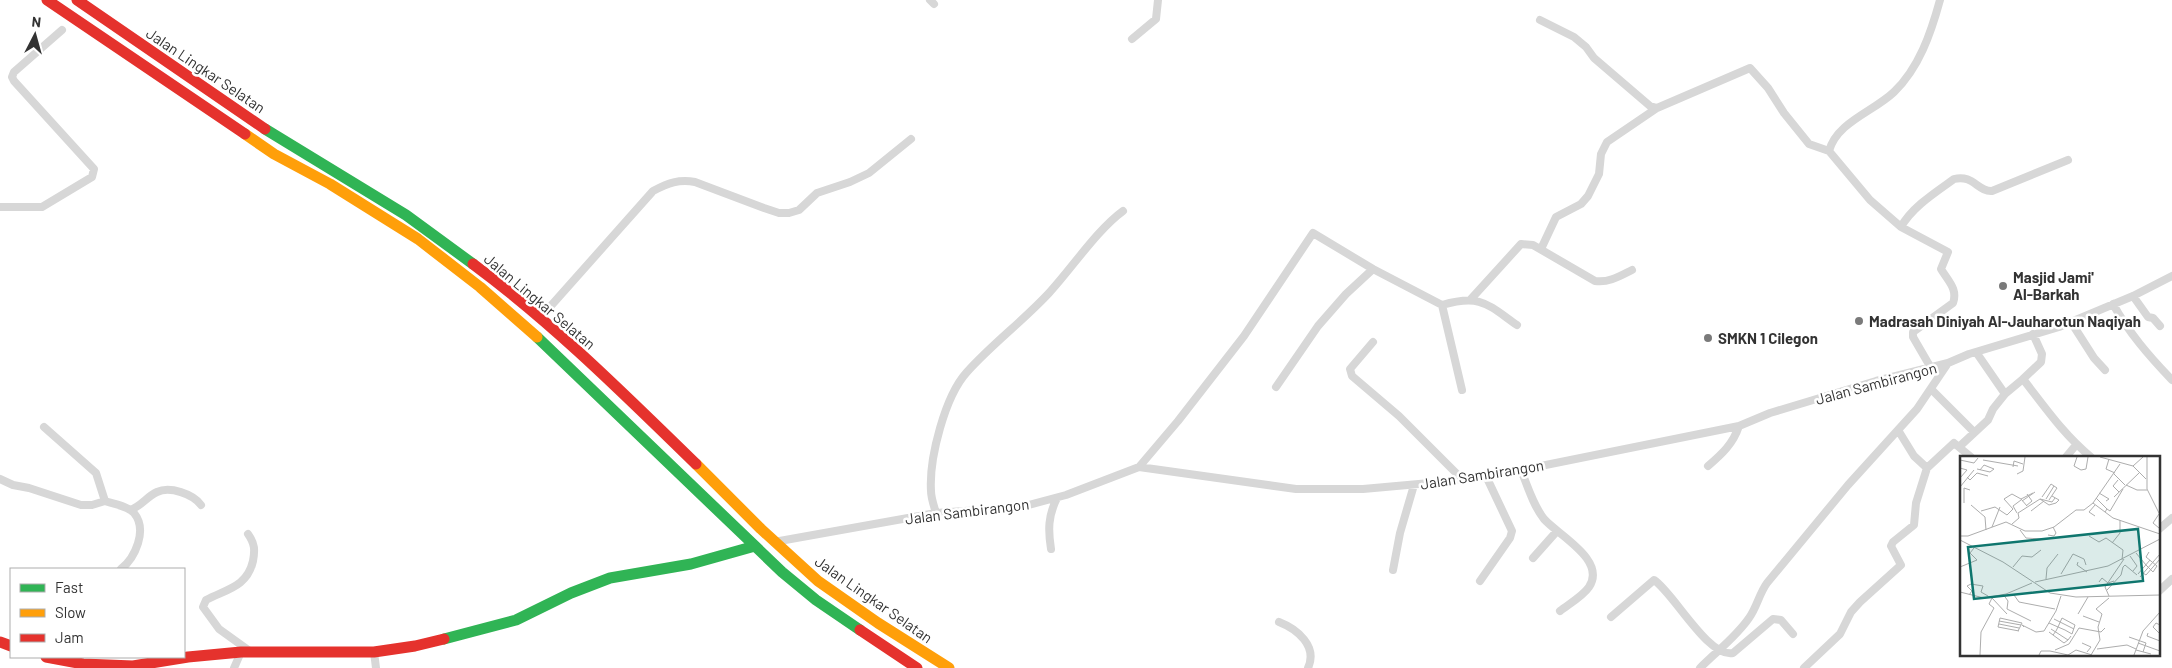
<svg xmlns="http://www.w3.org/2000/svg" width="2172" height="668" viewBox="0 0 2172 668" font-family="Barlow,sans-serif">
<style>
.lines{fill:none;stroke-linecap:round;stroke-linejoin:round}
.street{stroke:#d7d7d7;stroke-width:8}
.fast{stroke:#30b455;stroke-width:11}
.slow{stroke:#ff9f0a;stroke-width:11}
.jam{stroke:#e5322d;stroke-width:11}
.poi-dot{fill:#7a7a7a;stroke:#fff;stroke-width:2}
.labels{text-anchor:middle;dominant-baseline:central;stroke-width:5;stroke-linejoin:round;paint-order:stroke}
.street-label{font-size:15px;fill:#333;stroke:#fff}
.poi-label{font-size:15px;font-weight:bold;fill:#333;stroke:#fff;text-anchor:start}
.inset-road{fill:none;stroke:#adadad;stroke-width:1}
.view{fill:#0f766e;fill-opacity:0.15;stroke:#0f766e;stroke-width:2.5}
.inset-edge{fill:none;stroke:#333;stroke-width:2.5}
</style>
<rect width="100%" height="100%" fill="#fff"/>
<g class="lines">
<path class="street" d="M930 0 934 4
M1540 20 1574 37 1586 47 1594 58 1650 106 1657 108 1750 68 1768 88 1784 113 1809 144 1829 151 1870 200 1901 227 1948 252 1941 269C1948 281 1958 289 1953 303L1913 332V337L1931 368
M1132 39 1156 19 1158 0
M1829 151C1837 122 1873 112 1894 92 1919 68 1931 33 1940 0
M0 207H42L92 177 94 169 14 81 12 77 14 72 62 30
M1901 227C1912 207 1936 192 1954 179 1973 174 1978 192 1992 191L2068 160
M1541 249 1556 217 1581 204 1588 196 1599 174 1601 154 1607 142 1657 108
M2133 296 2148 317 2153 318 2160 326
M1471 299 1521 244 1533 245 1595 281C1609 283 1620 276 1632 270
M2113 304C2129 333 2149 356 2172 380
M1442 305C1481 294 1487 304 1517 325
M541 317 653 191C668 183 679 179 695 182L764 208 779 213H789L799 210 817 193 850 182 869 173 911 139
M2071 322 2094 358 2105 370
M2033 334 2042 354 2041 362 2023 379C2044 406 2064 435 2091 457
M1373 342 1350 369 1352 376 1399 416 1462 479
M1976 352 2005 394
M1276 387 1318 326 1346 294 1373 269
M1932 390 1974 432
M44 427 96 473 105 501
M1898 430 1914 456 1927 468 1954 443 1971 457
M1960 446 1988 420 1993 409 2005 394 2023 379
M2066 457 2076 445
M1708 466C1722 454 1733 444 1739 426
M1139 467 1178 421 1244 336 1313 233 1373 269 1442 305 1462 390
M1521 470C1528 487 1533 505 1544 519 1558 535 1607 560 1589 587 1583 596 1569 604 1560 611
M0 479 13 485 29 488 81 505H92L105 501C113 504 128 506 134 513 148 530 135 558 121 569
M130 510C142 506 146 497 157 492 170 486 193 494 201 505
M936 513C934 506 931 498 931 491 929 458 945 396 967 372 992 344 1023 321 1049 293 1072 268 1097 230 1123 211
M2158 530 2172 518
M248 534C255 544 255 550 253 561 247 587 227 589 206 600L203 607 219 629 251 652
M774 542 936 513 1021 507 1066 495 1139 467 1296 489H1363L1441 482 1521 470 1739 426 1770 413 1876 381 1948 363 1969 354 2059 327 2133 296 2172 276
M1051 549C1048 530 1048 516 1057 498
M1533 558 1557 531
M1393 570 1400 533 1414 485
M1480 581 1510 538 1512 531 1486 476
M2158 592 2172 579
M1611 617 1654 580C1673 592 1708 658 1733 653L1773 619 1781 620 1793 634
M1279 622C1297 629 1318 646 1308 668
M374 652 376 668
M234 668 241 652
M1700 668C1717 651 1736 637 1749 618 1757 607 1759 594 1767 583L1848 485 1917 409 1948 363
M1804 668 1840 634 1851 612 1860 602 1901 565 1891 546 1893 542 1914 525 1916 503 1927 468"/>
<path class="fast" d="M265 129 406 215 473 264
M537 337 782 572 816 600 860 630
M444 639 516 620 571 593 610 578 691 564 755 546"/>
<path class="slow" d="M245 134 274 154 330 184 418 239 480 287 537 337
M696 464 761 529 818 581 878 623 949 668"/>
<path class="jam" d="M47 0 245 134
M77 0 265 129
M473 264C554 324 624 394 696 464
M860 630 917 668
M0 642 11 646
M46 657 83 664 133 666 188 657 241 652H374L415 646 444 639"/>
</g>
<g class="poi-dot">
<circle cx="2003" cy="286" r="5"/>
<circle cx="1859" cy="321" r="5"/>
<circle cx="1708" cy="338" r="5"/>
</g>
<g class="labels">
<g class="street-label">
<text transform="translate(206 70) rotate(34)">Jalan Lingkar Selatan</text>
<text transform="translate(540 301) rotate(40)">Jalan Lingkar Selatan</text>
<text transform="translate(1876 383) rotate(-15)">Jalan Sambirangon</text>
<text transform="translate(1482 474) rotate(-9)">Jalan Sambirangon</text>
<text transform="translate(967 511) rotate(-7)">Jalan Sambirangon</text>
<text transform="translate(874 599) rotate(35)">Jalan Lingkar Selatan</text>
</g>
<g class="poi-label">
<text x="2013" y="277">Masjid Jami'<tspan x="2013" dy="17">Al-Barkah</tspan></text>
<text x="1869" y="321">Madrasah Diniyah Al-Jauharotun Naqiyah</text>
<text x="1718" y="338">SMKN 1 Cilegon</text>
</g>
</g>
<g transform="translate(1960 456)">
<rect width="200" height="200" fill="#fff"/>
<path class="inset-road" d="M117 1 114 10 121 14 126 13 128 1M140 1 173 10 183 1M187 1V33L200 59M149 3 146 13 155 17M0 4 14 7 18 2M23 4 58 10M173 10 186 23M53 11 54 5 63 8M0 12 7 14 0 22M17 13 30 16 34 13 24 9 20 14M57 18 63 15 65 1M154 18 165 29M7 21 10 24 17 17 28 20M158 24 153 30 159 36M166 29 177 34H187M0 31 14 14M139 37 149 43 146 45M92 40 99 44 96 47 89 49 80 43 92 46 95 42M82 41 91 28 97 32 89 44M154 41 179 17M136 42 147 53M86 43 94 30M62 45 75 36M4 47V32L10 34M133 47 153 62 200 78M11 49 25 61 26 74M66 50 72 45 67 38M67 50 61 43 73 37M21 55 35 51 47 59 53 53 44 43 52 38 61 43M71 55 84 45M145 56 147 53 150 55 163 33M57 57 53 50 61 44M135 60 129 56 135 49M52 68 59 62 58 57 80 43M32 71 40 51M199 72 193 67 199 58M60 74 66 82 81 83M88 79 94 80 96 77 93 71M0 80H8L46 66 65 75H82L94 71 116 54H124L133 47 160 8M129 80 139 86 146 82 163 94 162 104M0 84 43 106 90 137 116 141 200 139M152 87 160 77V64M176 97 186 109M170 100 177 110 173 115M118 106 117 109 127 116M186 109 193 116 197 110 186 101 189 96M0 111 17 104 10 97 14 92M53 111 62 100 72 101 81 94M163 111 165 109 177 119M183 117 186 119 200 103M101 118 113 98 124 103 126 109M178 118 190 104M180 121 200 98M86 123 87 112 98 98M75 126 148 110 200 83M139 126 142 122 148 127 154 125M147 134 161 119 163 111M0 136 24 142 46 138 72 127M43 138 48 145 47 153 71 165M9 139 12 135 7 130 11 128 23 130 21 136 28 140M54 139 59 146 95 153M149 140 145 131 164 103M32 142 47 158M96 155 101 140M118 158 128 141M123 160 139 166M94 163 114 173M39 165 61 169M39 168 59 172M64 171 62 169 76 176 84 175 96 155M91 173 108 184 111 180M58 175 62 167 40 162 38 171 59 175M89 176 93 179 96 175 98 171 102 162 115 169 112 178 105 174 98 171 89 167M188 177 187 180 200 185M199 177 193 171 196 167 200 169M93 179 104 187 108 184M169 181 186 187 183 196M122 187 131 191 127 196M178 187 200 195M137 193 167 189 176 193M95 194 109 188 119 172 141 176 145 172M176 194 191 198M20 199 21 176 34 152 29 148 33 140M79 199 81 195H90L108 199M108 199 116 194 132 199M131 199 140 184 138 171 142 158 136 153 149 142M174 199 183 175 200 156"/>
<path class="view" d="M178 73 183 125 14 143 8 91Z"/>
<rect width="200" height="200" class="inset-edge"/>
</g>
<rect x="10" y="568" width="175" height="90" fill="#ffffff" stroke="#adadad"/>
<rect x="20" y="584" width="25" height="8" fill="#30b455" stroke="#adadad"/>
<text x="55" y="593" font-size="15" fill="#333333">Fast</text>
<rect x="20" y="609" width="25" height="8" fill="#ff9f0a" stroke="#adadad"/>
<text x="55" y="618" font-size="15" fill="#333333">Slow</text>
<rect x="20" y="634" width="25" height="8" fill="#e5322d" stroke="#adadad"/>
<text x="55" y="643" font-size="15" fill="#333333">Jam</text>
<g transform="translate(35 35) rotate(6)" stroke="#ffffff" stroke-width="4" paint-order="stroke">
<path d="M0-4L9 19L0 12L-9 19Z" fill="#333333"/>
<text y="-8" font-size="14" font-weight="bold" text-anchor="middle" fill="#333333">N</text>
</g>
</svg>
